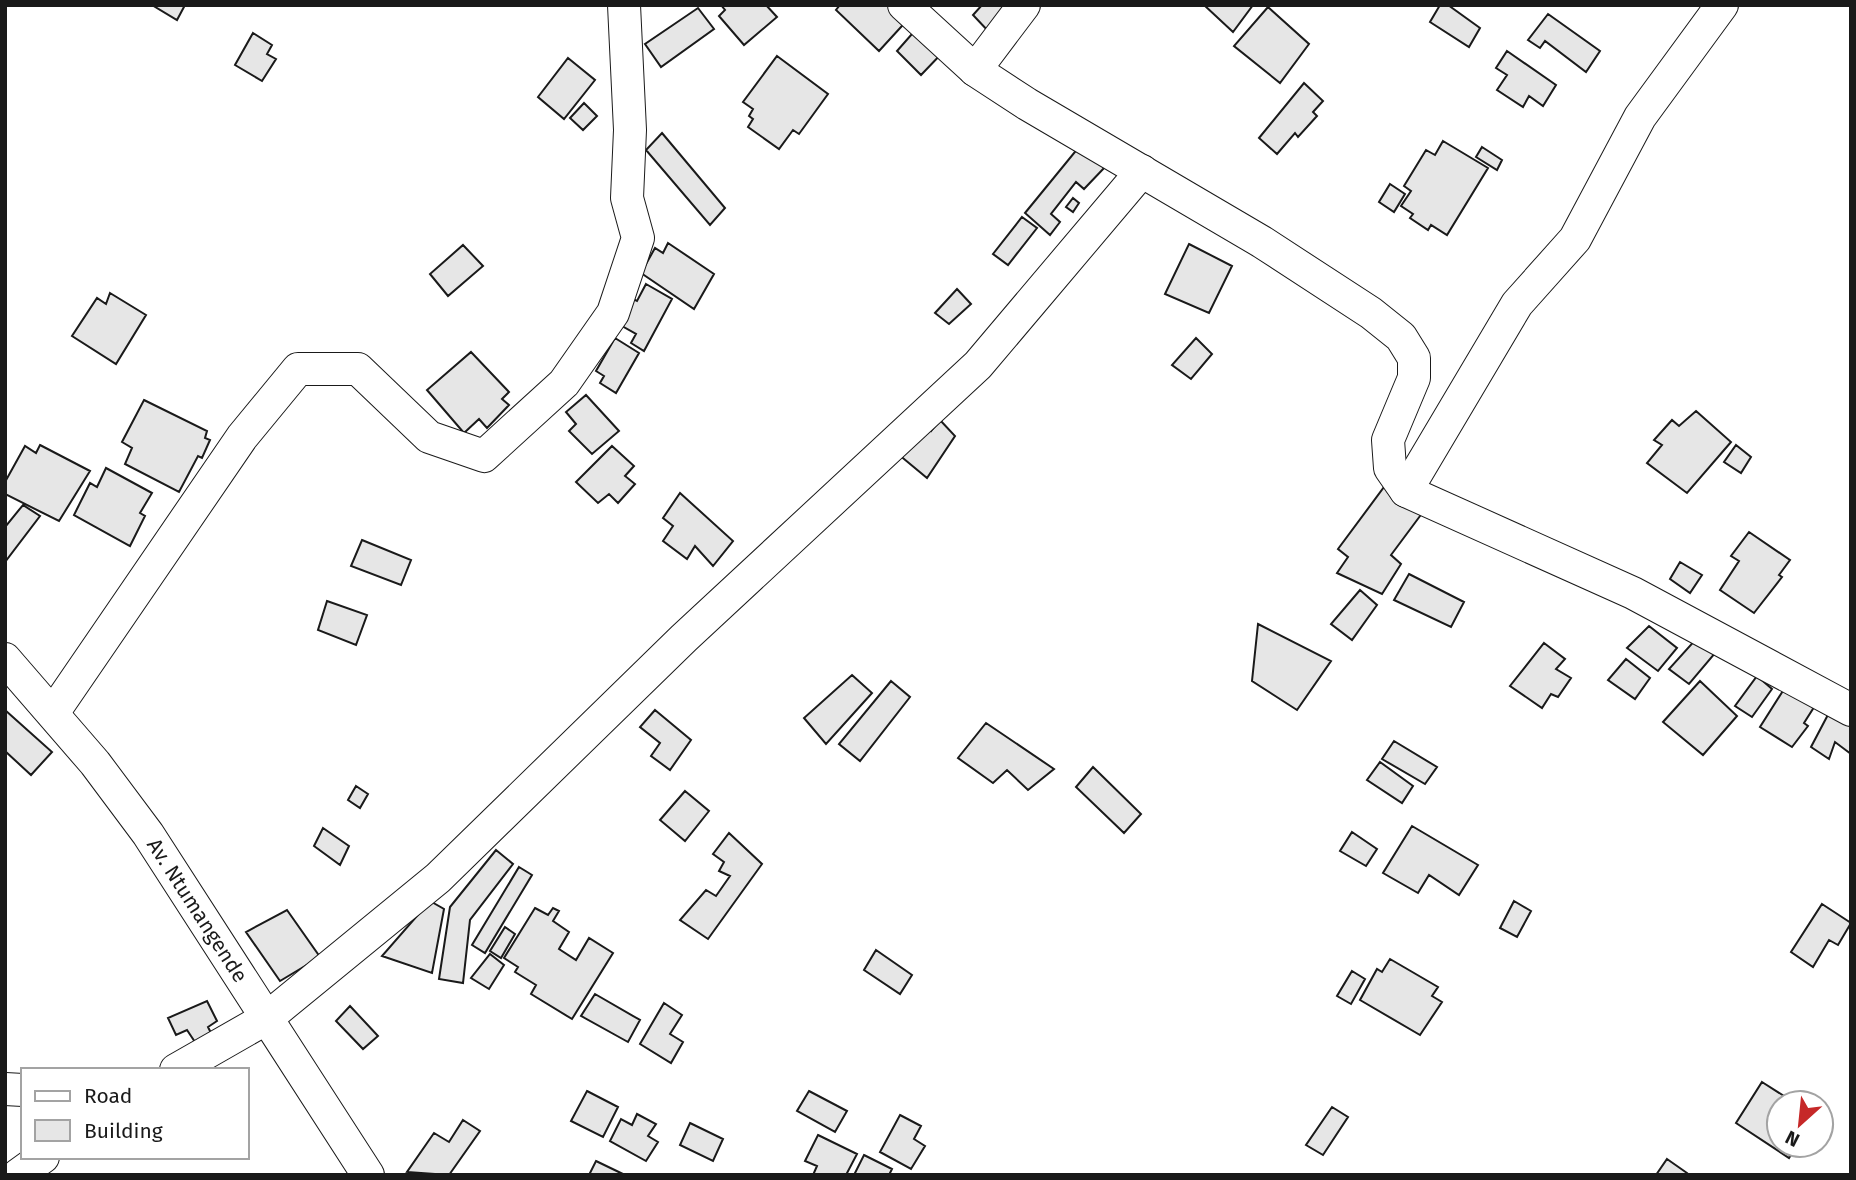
<svg xmlns="http://www.w3.org/2000/svg" width="1856" height="1180" viewBox="0 0 1856 1180" font-family="'Fira Sans',sans-serif">
<style>
.building{fill:#e6e6e6;stroke:#1a1a1a;stroke-width:2}
.lines{fill:none;stroke-linecap:round;stroke-linejoin:round}
.minor-casing{stroke:#1a1a1a;stroke-width:34}
.minor{stroke:#fff;stroke-width:32}
.labels{text-anchor:middle;dominant-baseline:central;stroke-width:5;stroke-linejoin:round;paint-order:stroke}
.street-label{font-size:21px;fill:#1a1a1a;stroke:#fff}
</style>
<rect width="100%" height="100%" fill="#fff"/>
<path class="building" d="M152 5H185L177 20Z
M721 5H766L777 17 744 45 719 16 725 10Z
M840 5H902L912 15 879 51 836 10Z
M1019 5 990 33 973 15 982 5Z
M1204 5H1253L1233 32Z
M1440 5H1448L1480 28 1469 47 1430 22Z
M1268 7 1309 44 1280 83 1234 46Z
M698 8 714 29 661 67 645 44Z
M1548 14 1600 51 1586 72 1545 41 1540 48 1528 40Z
M919 26 945 50 921 75 897 51Z
M253 33 272 45 267 54 276 59 262 81 235 65Z
M1507 51 1556 85 1543 106 1529 96 1523 107 1497 90 1507 75 1496 68Z
M777 56 828 94 799 134 793 130 779 149 748 127 753 119 749 116 753 109 743 102Z
M568 58 595 80 564 119 538 97Z
M1304 83 1323 101 1313 112 1317 116 1298 137 1295 133 1277 154 1259 138Z
M584 103 597 116 583 130 570 118Z
M662 133 725 208 710 225 646 150Z
M1443 141 1488 168 1447 235 1431 225 1428 230 1410 218 1413 214 1401 206 1411 191 1404 186 1426 150 1435 155Z
M1083 142 1106 166 1084 189 1076 182 1051 214 1060 222 1050 235 1025 213Z
M1482 147 1502 160 1497 170 1476 157Z
M1390 184 1405 194 1394 212 1379 202Z
M1073 198 1079 203 1073 212 1066 207Z
M1022 217 1037 228 1008 265 993 254Z
M668 243 714 274 694 309 641 273 655 248 663 253Z
M1189 244 1232 266 1209 313 1165 294Z
M463 245 483 266 448 296 430 274Z
M646 284 672 299 644 351 631 343 636 334 622 326 627 296 637 301Z
M957 289 971 304 949 324 935 313Z
M110 293 146 315 116 364 72 336 97 298 106 304Z
M615 338 639 353 616 393 600 383 604 376 596 371Z
M1196 338 1212 354 1191 379 1172 365Z
M471 352 509 392 502 399 509 405 487 428 479 419 464 433 427 390Z
M586 395 619 431 592 454 569 431 576 424 566 412Z
M144 400 207 431 205 438 210 440 202 458 198 456 179 492 125 464 132 448 122 442Z
M1696 411 1731 442 1687 493 1647 463 1662 445 1654 440 1672 420 1679 426Z
M940 420 955 436 927 478 898 454 926 427 931 431Z
M40 445 90 471 59 521 5 494V482L25 446 36 453Z
M1736 445 1751 457 1741 473 1724 462Z
M612 446 634 466 625 476 635 484 618 503 609 494 598 503 576 482Z
M106 468 152 493 140 513 145 516 130 546 74 515 90 483 97 487Z
M1387 483 1423 512 1391 555 1401 564 1382 594 1337 573 1348 557 1338 549Z
M680 493 733 541 713 566 695 546 687 559 663 541 673 526 663 518Z
M23 505 40 516 5 562V527Z
M1749 532 1790 560 1779 575 1782 577 1754 613 1720 590 1739 561 1731 556Z
M362 540 411 560 401 585 351 566Z
M1680 562 1702 575 1690 593 1670 579Z
M1409 574 1464 602 1451 627 1394 600Z
M1360 590 1377 605 1352 640 1331 624Z
M327 601 367 615 356 645 318 630Z
M1258 624 1331 661 1297 710 1252 681Z
M1649 626 1677 648 1658 671 1627 648Z
M1697 638 1716 652 1689 684 1669 669Z
M1544 643 1565 659 1556 669 1571 678 1558 697 1551 694 1542 708 1510 686Z
M1626 659 1650 678 1635 699 1608 680Z
M852 675 872 693 826 744 804 718Z
M1757 676 1772 689 1752 717 1735 706Z
M891 681 910 697 860 761 839 744Z
M1700 681 1737 716 1703 755 1663 722Z
M1786 686 1816 704 1804 723 1808 726 1792 747 1760 727Z
M1831 709 1851 721V754L1835 742 1829 759 1811 747Z
M5 710 52 752 31 775 5 751Z
M655 710 691 740 670 770 651 756 660 743 640 727Z
M986 723 1054 769 1028 790 1007 770 993 783 958 758Z
M1394 741 1437 767 1425 784 1382 759Z
M1380 762 1413 786 1402 803 1367 780Z
M1093 767 1141 814 1124 833 1076 787Z
M356 786 368 794 360 808 348 800Z
M685 791 709 811 685 841 660 820Z
M1412 826 1478 865 1459 895 1429 875 1418 893 1383 873Z
M323 828 349 846 340 865 314 846Z
M1352 832 1377 849 1366 866 1340 851Z
M729 833 762 864 708 939 680 920 706 890 716 896 730 876 719 871 724 862 713 854Z
M496 850 513 864 470 920 463 983 439 979 450 907Z
M519 867 532 875 485 953 472 945Z
M430 901 444 909 432 973 382 956Z
M1514 901 1531 911 1517 937 1500 928Z
M1822 904 1851 923 1838 945 1829 940 1813 967 1791 952Z
M535 908 548 915 553 908 559 911 553 921 569 932 559 949 576 960 589 938 613 953 572 1019 531 994 536 985 515 972 518 967 504 958Z
M287 910 320 957 280 981 246 932Z
M505 927 515 934 501 958 490 951Z
M876 950 912 975 900 994 864 970Z
M490 954 504 965 489 989 471 978Z
M1390 959 1438 987 1432 996 1442 1002 1420 1035 1360 1000 1377 969 1382 972Z
M1352 971 1365 979 1351 1004 1337 996Z
M595 994 640 1020 628 1042 581 1016Z
M207 1001 217 1021 208 1027 212 1035 195 1042 187 1030 176 1035 168 1018Z
M664 1003 682 1015 670 1034 683 1042 671 1063 640 1044Z
M350 1006 378 1036 363 1049 336 1021Z
M1762 1082 1795 1103H1779V1145H1797L1789 1158 1736 1123Z
M587 1091 618 1107 603 1137 571 1121Z
M809 1091 847 1111 835 1132 797 1111Z
M1332 1107 1348 1117 1323 1155 1306 1145Z
M637 1114 656 1124 648 1136 658 1142 646 1161 610 1141 621 1119 632 1125Z
M900 1115 921 1126 914 1139 925 1146 911 1169 880 1152Z
M463 1120 480 1131 449 1175 407 1172 434 1133 449 1142Z
M690 1123 723 1139 713 1161 680 1145Z
M818 1135 857 1154 846 1175H813L817 1166 805 1161Z
M864 1155 892 1169 889 1175H854Z
M1667 1159 1687 1173 1686 1175H1656Z
M596 1161 625 1175H589Z"/>
<g class="lines">
<g class="minor-casing">
<g id="minor">
<path d="M904 5 975 70 1027 104 1262 242 1371 313 1401 337 1414 358V378L1388 440 1390 468 1406 491 1633 593 1851 710"/>
<path d="M975 70 1024 5"/>
<path d="M1406 491 1517 304 1575 239 1640 117 1722 5"/>
<path id="s1" d="M5 659 95 763 148 834 368 1175"/>
<path d="M53 713 242 437 298 369H358L429 437 484 456 564 383 613 313 638 238 627 198 630 130 624 5"/>
<path d="M176 1070 267 1018 438 878 684 638 978 365 1142 171"/>
<path d="M5 1089 23 1090"/>
<path d="M18 1175 43 1157"/>
</g>
</g>
<use href="#minor" class="minor"/>
</g>
<g class="labels">
<g class="street-label">
<text stroke="none"><textPath href="#s1" startOffset="317">Av. Ntumangende</textPath></text>
</g>
</g>
<rect width="1856" height="1180" fill="none" stroke="#1a1a1a" stroke-width="14"/>
<rect x="21" y="1068" width="228" height="91" fill="#ffffff" stroke="#a3a3a3" stroke-width="2"/>
<rect x="35" y="1091" width="35" height="10" fill="#ffffff" stroke="#a3a3a3" stroke-width="2"/>
<text x="84" y="1103" font-size="21" fill="#1a1a1a">Road</text>
<rect x="35" y="1120" width="35" height="21" fill="#e6e6e6" stroke="#a3a3a3" stroke-width="2"/>
<text x="84" y="1138" font-size="21" fill="#1a1a1a">Building</text>
<g transform="translate(1800 1124) rotate(207)"><circle r="33" fill="#ffffff" stroke="#a3a3a3" stroke-width="2"/>
<path d="M0-5L12 26L0 18L-12 26Z" fill="#c62828"/>
<text y="-10" font-size="19" font-weight="bold" text-anchor="middle" fill="#1a1a1a">N</text>
</g>
</svg>
